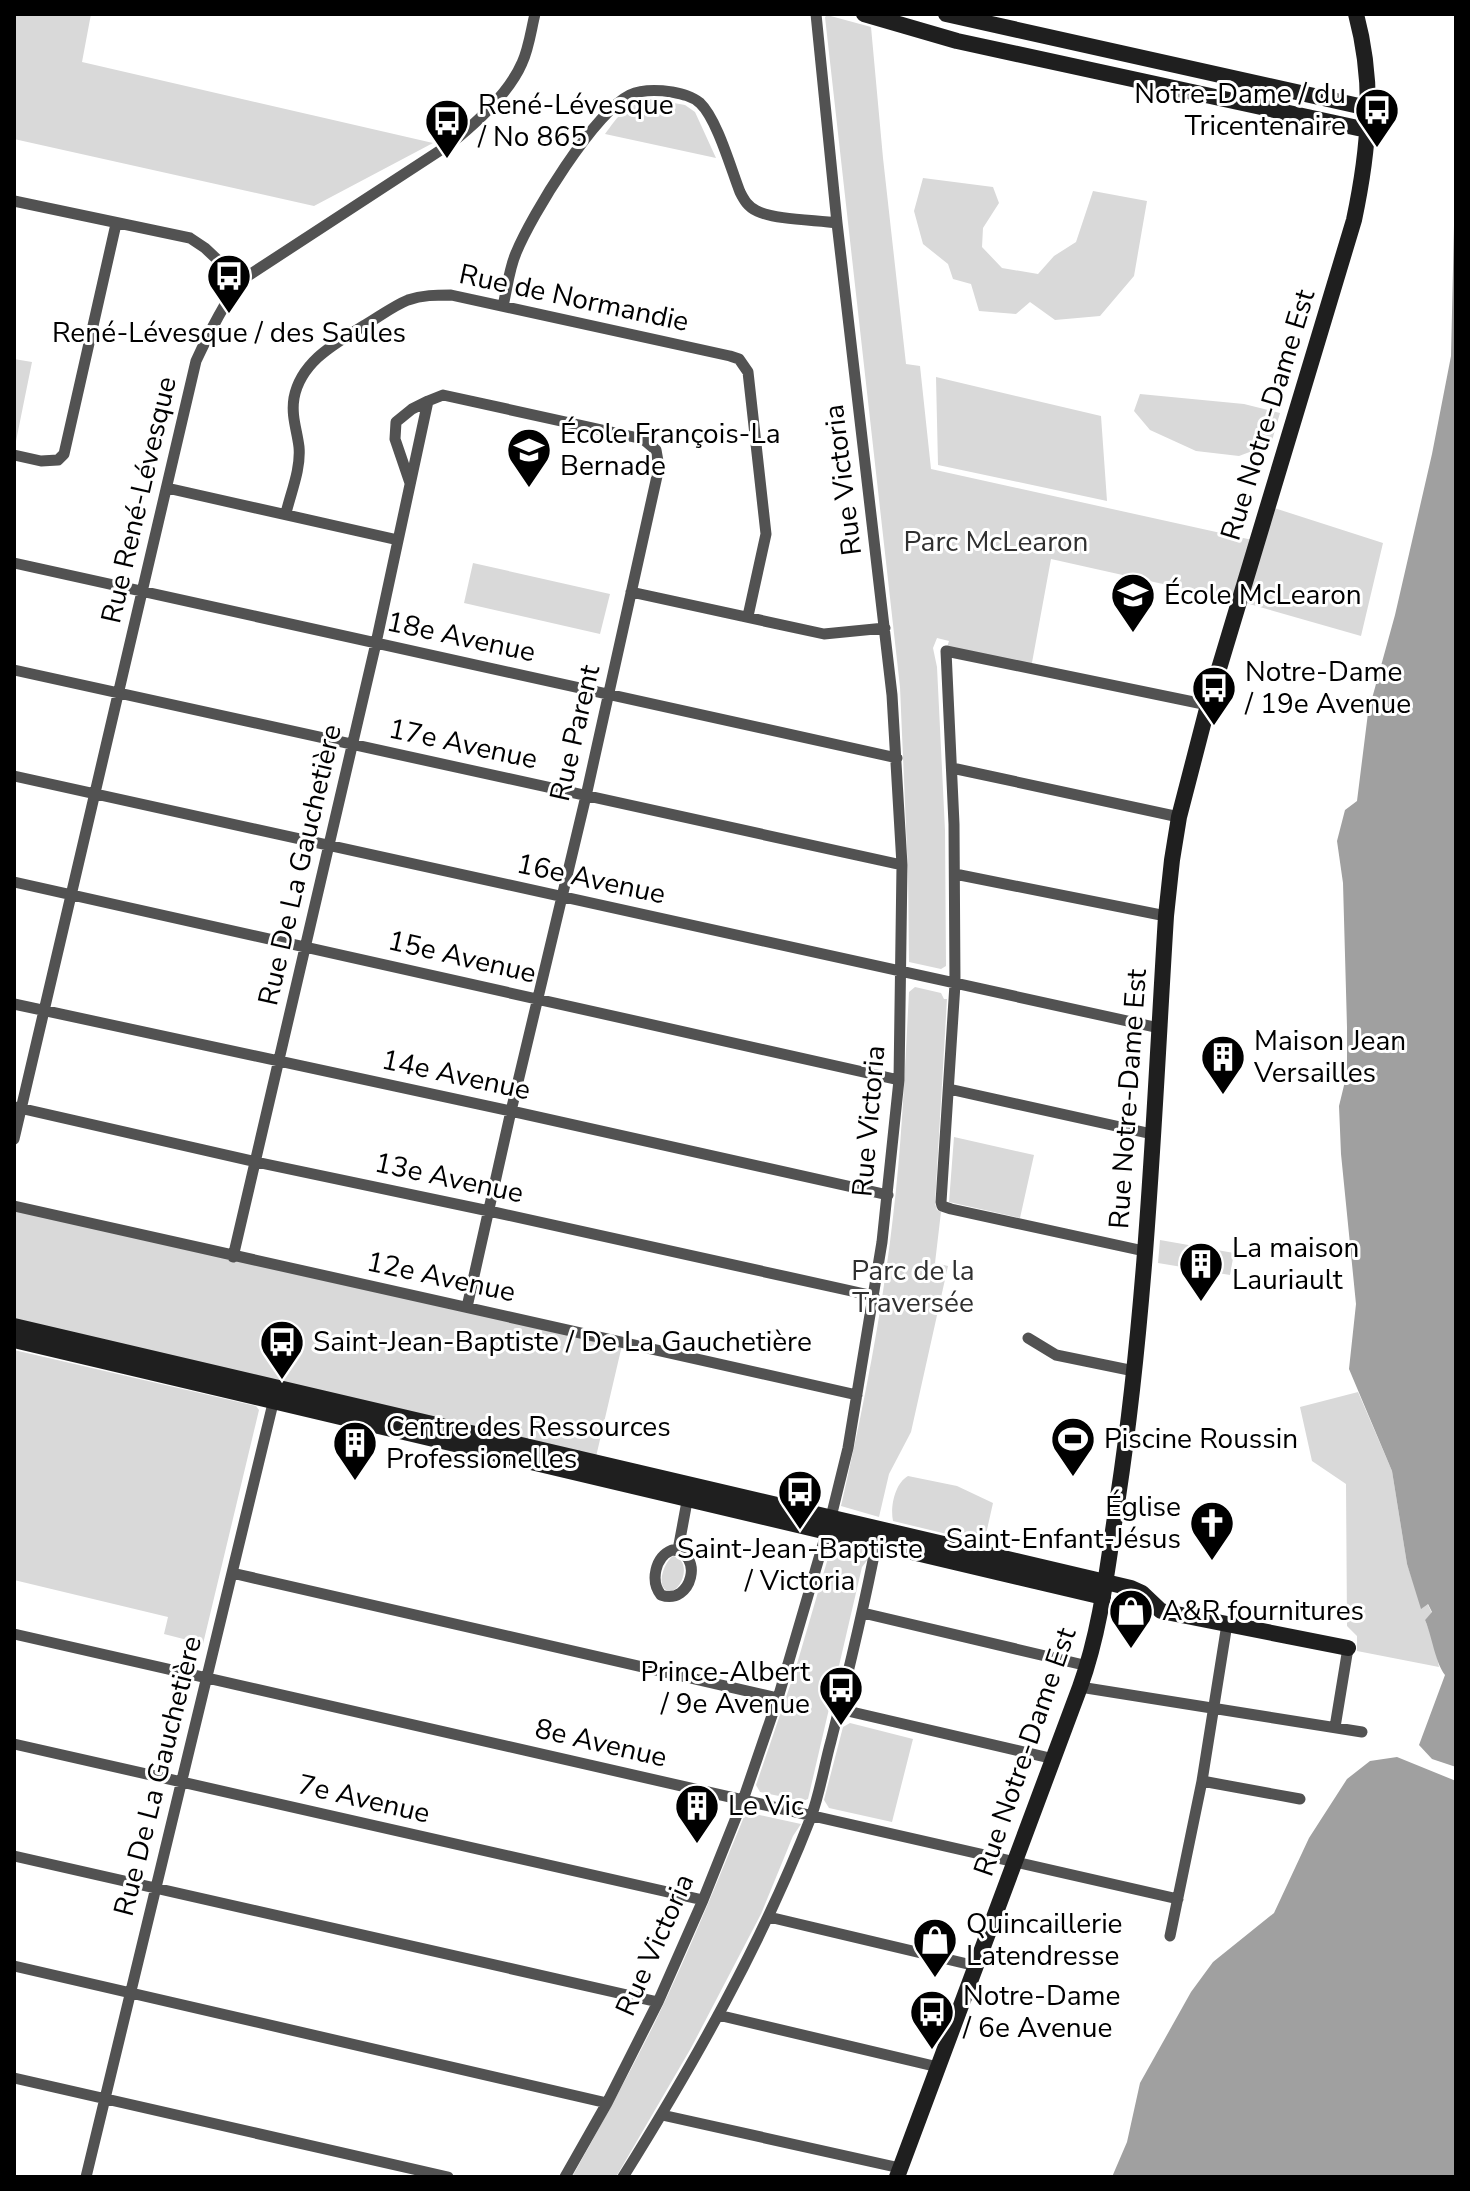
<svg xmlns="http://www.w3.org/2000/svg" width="1470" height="2191" viewBox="0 0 1470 2191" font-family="'Nunito Sans',sans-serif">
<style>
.green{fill:#d9d9d9}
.water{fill:#a0a0a0}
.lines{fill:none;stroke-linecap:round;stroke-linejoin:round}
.street{stroke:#525252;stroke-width:11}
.secondary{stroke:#1f1f1f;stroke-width:16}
.labels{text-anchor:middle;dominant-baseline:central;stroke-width:6;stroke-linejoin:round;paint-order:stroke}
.poi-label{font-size:28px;fill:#000;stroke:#fff;text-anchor:start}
.street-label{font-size:28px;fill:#000;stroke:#fff}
.park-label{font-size:28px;fill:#303030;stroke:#fff}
</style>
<rect width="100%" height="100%" fill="#fff"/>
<path class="green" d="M14 14H91L82 62 433 143 314 206 14 139Z
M827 15 871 27 883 158 906 364 920 366 931 469 1257 541 1268 506 1383 543 1361 636 1239 601 1051 559 1031 668 946 650 949 641 937 638 933 648 937 667 945 830 946 966 941 969 909 962 908 873 900 687 825 17Z
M651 99 685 105 695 112 716 158 605 134C617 118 629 99 651 99Z
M923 178 993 187 999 203 983 228 982 247 1002 268 1038 274 1054 256 1076 242 1093 191 1147 201 1134 276 1100 316 1055 320 1030 302 1016 314 979 311 971 284 953 279 948 264 923 244 914 211Z
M14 359 32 362 15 446H14Z
M936 377 1101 416 1107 501 938 465Z
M1140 394 1244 404 1280 413 1271 444 1239 456 1196 451 1150 430 1134 411Z
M473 563 610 594 600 634 464 603Z
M915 987 941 993 944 999H947L935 1203 937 1210 941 1212 935 1263 948 1266 911 1432 889 1474 879 1517 841 1506C863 1410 882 1314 893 1217 902 1142 905 1067 909 992Z
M954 1137 1034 1155 1020 1218 949 1202Z
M14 1206 623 1341 595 1461 14 1326Z
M1160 1240 1234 1253 1230 1275 1158 1263Z
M14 1350 256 1406 259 1410 203 1644 164 1634 168 1617 14 1580Z
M1358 1392 1392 1471 1407 1564 1422 1608 1427 1603 1432 1613 1425 1620 1434 1643 1439 1667 1357 1651V1636L1347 1626 1346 1484 1312 1461 1300 1407Z
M908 1476 957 1486 993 1503 984 1543 893 1521C890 1507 895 1483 908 1476Z
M833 1541 865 1548 871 1552 869 1558 862 1567 808 1799 803 1801 760 1792 756 1785 794 1674Z
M673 1556C695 1561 679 1598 666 1590 656 1584 665 1561 673 1556Z
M850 1723 913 1739 892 1822 829 1808 824 1800 843 1727Z
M746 1812 801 1824 793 1836 761 1914 691 2048 616 2177H572C601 2125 630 2073 656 2020 689 1952 717 1882 746 1812Z"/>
<path class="water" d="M1456 139V1767L1432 1759 1419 1745 1445 1675C1435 1662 1432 1636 1425 1620L1432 1612 1428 1604 1421 1609 1407 1564 1392 1471 1349 1369 1356 1304 1341 1154 1339 1106 1347 1073V1027L1343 883 1337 841 1345 810 1357 801 1368 713 1395 615 1432 454 1451 356Z
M1397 1757 1456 1781V2177H1112L1127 2142 1140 2083 1191 1992 1213 1962 1274 1913 1309 1838 1347 1779 1370 1761Z"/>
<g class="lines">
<path class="street" d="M14 201 190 238 205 248 240 281
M503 306C507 289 509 269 516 253 532 214 594 113 630 95 643 89 658 90 672 92 682 94 692 96 700 103 717 119 731 169 740 192 744 200 748 207 757 211 776 220 816 220 837 223
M428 401 443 395 643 439 656 450 659 467 586 796 511 1111 467 1307
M14 455 41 461 58 460 64 454 116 224
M167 488 398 540
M286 513C291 492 301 469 299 447 297 430 291 416 294 398 301 361 336 343 365 325 379 317 393 306 408 300 422 295 436 295 451 295L730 356 739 359 748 372 766 534 748 616
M14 563 897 758
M631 592 824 634 885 628
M14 670 902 865
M952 768 1179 817
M14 776 1159 1028
M955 874 1166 916
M14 882 899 1080
M14 1004 511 1111 888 1195
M949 1089 1152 1134
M15 1107 256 1162 489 1211 874 1296
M14 1139 196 361C209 333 222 307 240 281L450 144C475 124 509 93 522 63 529 48 531 30 535 14
M14 1206C295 1271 577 1330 857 1395
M1144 1251 951 1209 942 1206 941 1202 955 984 954 824 946 651 1208 705
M233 1257 376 643 428 401 412 409 396 422 395 439 410 483
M1028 1338 1056 1355 1134 1371
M672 1550C705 1552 692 1606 661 1595 650 1581 655 1557 672 1550Z
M678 1550 688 1496
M232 1573 778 1698
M863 1613 1088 1666
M14 1634 1178 1899
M1080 1687 1362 1732
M839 1709 1054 1759
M1335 1727 1348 1648
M14 1744 703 1900
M1202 1781 1300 1799
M14 1856 658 2002
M769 1917 976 1966
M1170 1936 1202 1781 1227 1624
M14 1966 607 2103
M718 2015 938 2067
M14 2078 448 2177
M662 2115 900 2168
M86 2177 275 1395
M565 2177 607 2103 658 2002 703 1900 743 1800 778 1698 831 1517 848 1448 882 1242 899 1080 902 865 892 695 837 223 816 14
M623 2177C695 2062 762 1943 811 1817 820 1793 824 1766 831 1741 848 1674 864 1608 877 1540"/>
<path class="secondary" d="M864 14 957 41 1367 130
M946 14 1368 108
M14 1326 1131 1588 1142 1593 1161 1611 1348 1648
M14 1340 1103 1597
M897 2177 1080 1687C1102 1626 1108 1561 1118 1497 1147 1305 1154 1110 1166 916L1172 860 1179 817 1208 705 1354 220C1369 149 1375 85 1356 14"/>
</g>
<defs>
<g id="bus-pin" transform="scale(2.3)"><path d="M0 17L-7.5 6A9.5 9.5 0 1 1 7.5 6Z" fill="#000" stroke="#fff"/><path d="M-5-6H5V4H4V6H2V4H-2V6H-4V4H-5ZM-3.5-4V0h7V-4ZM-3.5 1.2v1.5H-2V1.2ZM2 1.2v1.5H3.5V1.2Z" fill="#fff"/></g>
<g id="school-pin" transform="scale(2.3)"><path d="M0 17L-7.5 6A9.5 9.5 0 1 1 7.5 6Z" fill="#000" stroke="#fff"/><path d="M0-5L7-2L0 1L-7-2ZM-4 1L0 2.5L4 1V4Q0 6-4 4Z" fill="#fff"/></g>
<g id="building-pin" transform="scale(2.3)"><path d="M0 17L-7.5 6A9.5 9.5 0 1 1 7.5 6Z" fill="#000" stroke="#fff"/><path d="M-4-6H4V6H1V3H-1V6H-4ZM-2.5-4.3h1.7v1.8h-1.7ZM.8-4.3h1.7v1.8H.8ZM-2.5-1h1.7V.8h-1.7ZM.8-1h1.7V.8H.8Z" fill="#fff"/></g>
<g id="stadium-pin" transform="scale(2.3)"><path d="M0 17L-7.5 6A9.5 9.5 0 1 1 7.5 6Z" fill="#000" stroke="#fff"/><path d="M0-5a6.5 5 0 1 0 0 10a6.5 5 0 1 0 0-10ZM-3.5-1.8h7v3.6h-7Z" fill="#fff"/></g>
<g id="church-pin" transform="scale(2.3)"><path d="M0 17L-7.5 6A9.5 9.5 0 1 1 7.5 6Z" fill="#000" stroke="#fff"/><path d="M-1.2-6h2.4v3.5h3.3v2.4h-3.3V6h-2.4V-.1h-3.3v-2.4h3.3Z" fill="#fff"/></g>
<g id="shop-pin" transform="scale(2.3)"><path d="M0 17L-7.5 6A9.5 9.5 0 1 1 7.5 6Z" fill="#000" stroke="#fff"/><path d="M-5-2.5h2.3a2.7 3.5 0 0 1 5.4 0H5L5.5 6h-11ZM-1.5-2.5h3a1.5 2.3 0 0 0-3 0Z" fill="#fff"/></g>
</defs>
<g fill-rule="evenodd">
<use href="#bus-pin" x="1377" y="110"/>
<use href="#bus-pin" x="447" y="121"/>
<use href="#bus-pin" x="229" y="276"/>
<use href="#school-pin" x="529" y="450"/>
<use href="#school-pin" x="1133" y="595"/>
<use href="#bus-pin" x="1214" y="688"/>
<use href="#building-pin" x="1223" y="1057"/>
<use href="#building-pin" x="1201" y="1264"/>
<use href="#bus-pin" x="282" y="1342"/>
<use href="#stadium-pin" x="1073" y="1439"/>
<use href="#building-pin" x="355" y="1443"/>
<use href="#bus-pin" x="800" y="1492"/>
<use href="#church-pin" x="1212" y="1523"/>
<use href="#shop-pin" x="1131" y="1611"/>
<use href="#bus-pin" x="841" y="1688"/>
<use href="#building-pin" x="697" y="1806"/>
<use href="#shop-pin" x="935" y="1940"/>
<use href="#bus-pin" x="932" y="2012"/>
</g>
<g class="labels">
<g class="poi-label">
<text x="1346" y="94" text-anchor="end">Notre-Dame / du<tspan x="1346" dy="32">Tricentenaire</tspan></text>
<text x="478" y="105">René-Lévesque<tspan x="478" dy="32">/ No 865</tspan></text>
<text x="229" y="333" text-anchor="middle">René-Lévesque / des Saules</text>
<text x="560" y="434">École François-La<tspan x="560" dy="32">Bernade</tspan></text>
<text x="1164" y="595">École McLearon</text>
<text x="1245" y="672">Notre-Dame<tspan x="1245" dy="32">/ 19e Avenue</tspan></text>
<text x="1254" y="1041">Maison Jean<tspan x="1254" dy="32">Versailles</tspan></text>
<text x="1232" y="1248">La maison<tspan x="1232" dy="32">Lauriault</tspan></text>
<text x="313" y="1342">Saint-Jean-Baptiste / De La Gauchetière</text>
<text x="386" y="1427">Centre des Ressources<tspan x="386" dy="32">Professionelles</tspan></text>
<text x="1104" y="1439">Piscine Roussin</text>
<text x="1181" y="1507" text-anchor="end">Église<tspan x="1181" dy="32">Saint-Enfant-Jésus</tspan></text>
<text x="800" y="1549" text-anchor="middle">Saint-Jean-Baptiste<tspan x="800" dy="32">/ Victoria</tspan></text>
<text x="1162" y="1611">A&amp;R fournitures</text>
<text x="810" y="1672" text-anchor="end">Prince-Albert<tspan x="810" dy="32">/ 9e Avenue</tspan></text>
<text x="728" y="1806">Le Vic</text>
<text x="966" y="1924">Quincaillerie<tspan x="966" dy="32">Latendresse</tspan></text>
<text x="963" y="1996">Notre-Dame<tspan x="963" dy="32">/ 6e Avenue</tspan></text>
</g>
<g class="street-label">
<text transform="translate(574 298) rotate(12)">Rue de Normandie</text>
<text transform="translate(1268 415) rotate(-73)">Rue Notre-Dame Est</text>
<text transform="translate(843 480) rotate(-97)">Rue Victoria</text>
<text transform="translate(139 500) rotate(-77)">Rue René-Lévesque</text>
<text transform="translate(461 637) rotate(12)">18e Avenue</text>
<text transform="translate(575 733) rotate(-77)">Rue Parent</text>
<text transform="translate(463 744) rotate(12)">17e Avenue</text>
<text transform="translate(300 865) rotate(-77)">Rue De La Gauchetière</text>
<text transform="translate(591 879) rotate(12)">16e Avenue</text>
<text transform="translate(462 957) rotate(13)">15e Avenue</text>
<text transform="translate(456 1075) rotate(12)">14e Avenue</text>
<text transform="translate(1128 1099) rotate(-86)">Rue Notre-Dame Est</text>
<text transform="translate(869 1121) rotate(-85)">Rue Victoria</text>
<text transform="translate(449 1178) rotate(12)">13e Avenue</text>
<text transform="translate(441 1277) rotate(12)">12e Avenue</text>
<text transform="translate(601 1743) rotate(13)">8e Avenue</text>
<text transform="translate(1025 1752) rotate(-71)">Rue Notre-Dame Est</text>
<text transform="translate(158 1776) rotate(-76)">Rue De La Gauchetière</text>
<text transform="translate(364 1799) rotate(13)">7e Avenue</text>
<text transform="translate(655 1945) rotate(-66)">Rue Victoria</text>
</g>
<g class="park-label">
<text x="996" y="542">Parc McLearon</text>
<text x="913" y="1271">Parc de la<tspan x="913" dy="32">Traversée</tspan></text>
</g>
</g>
<rect width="1470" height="2191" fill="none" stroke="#000000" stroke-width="32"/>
</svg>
